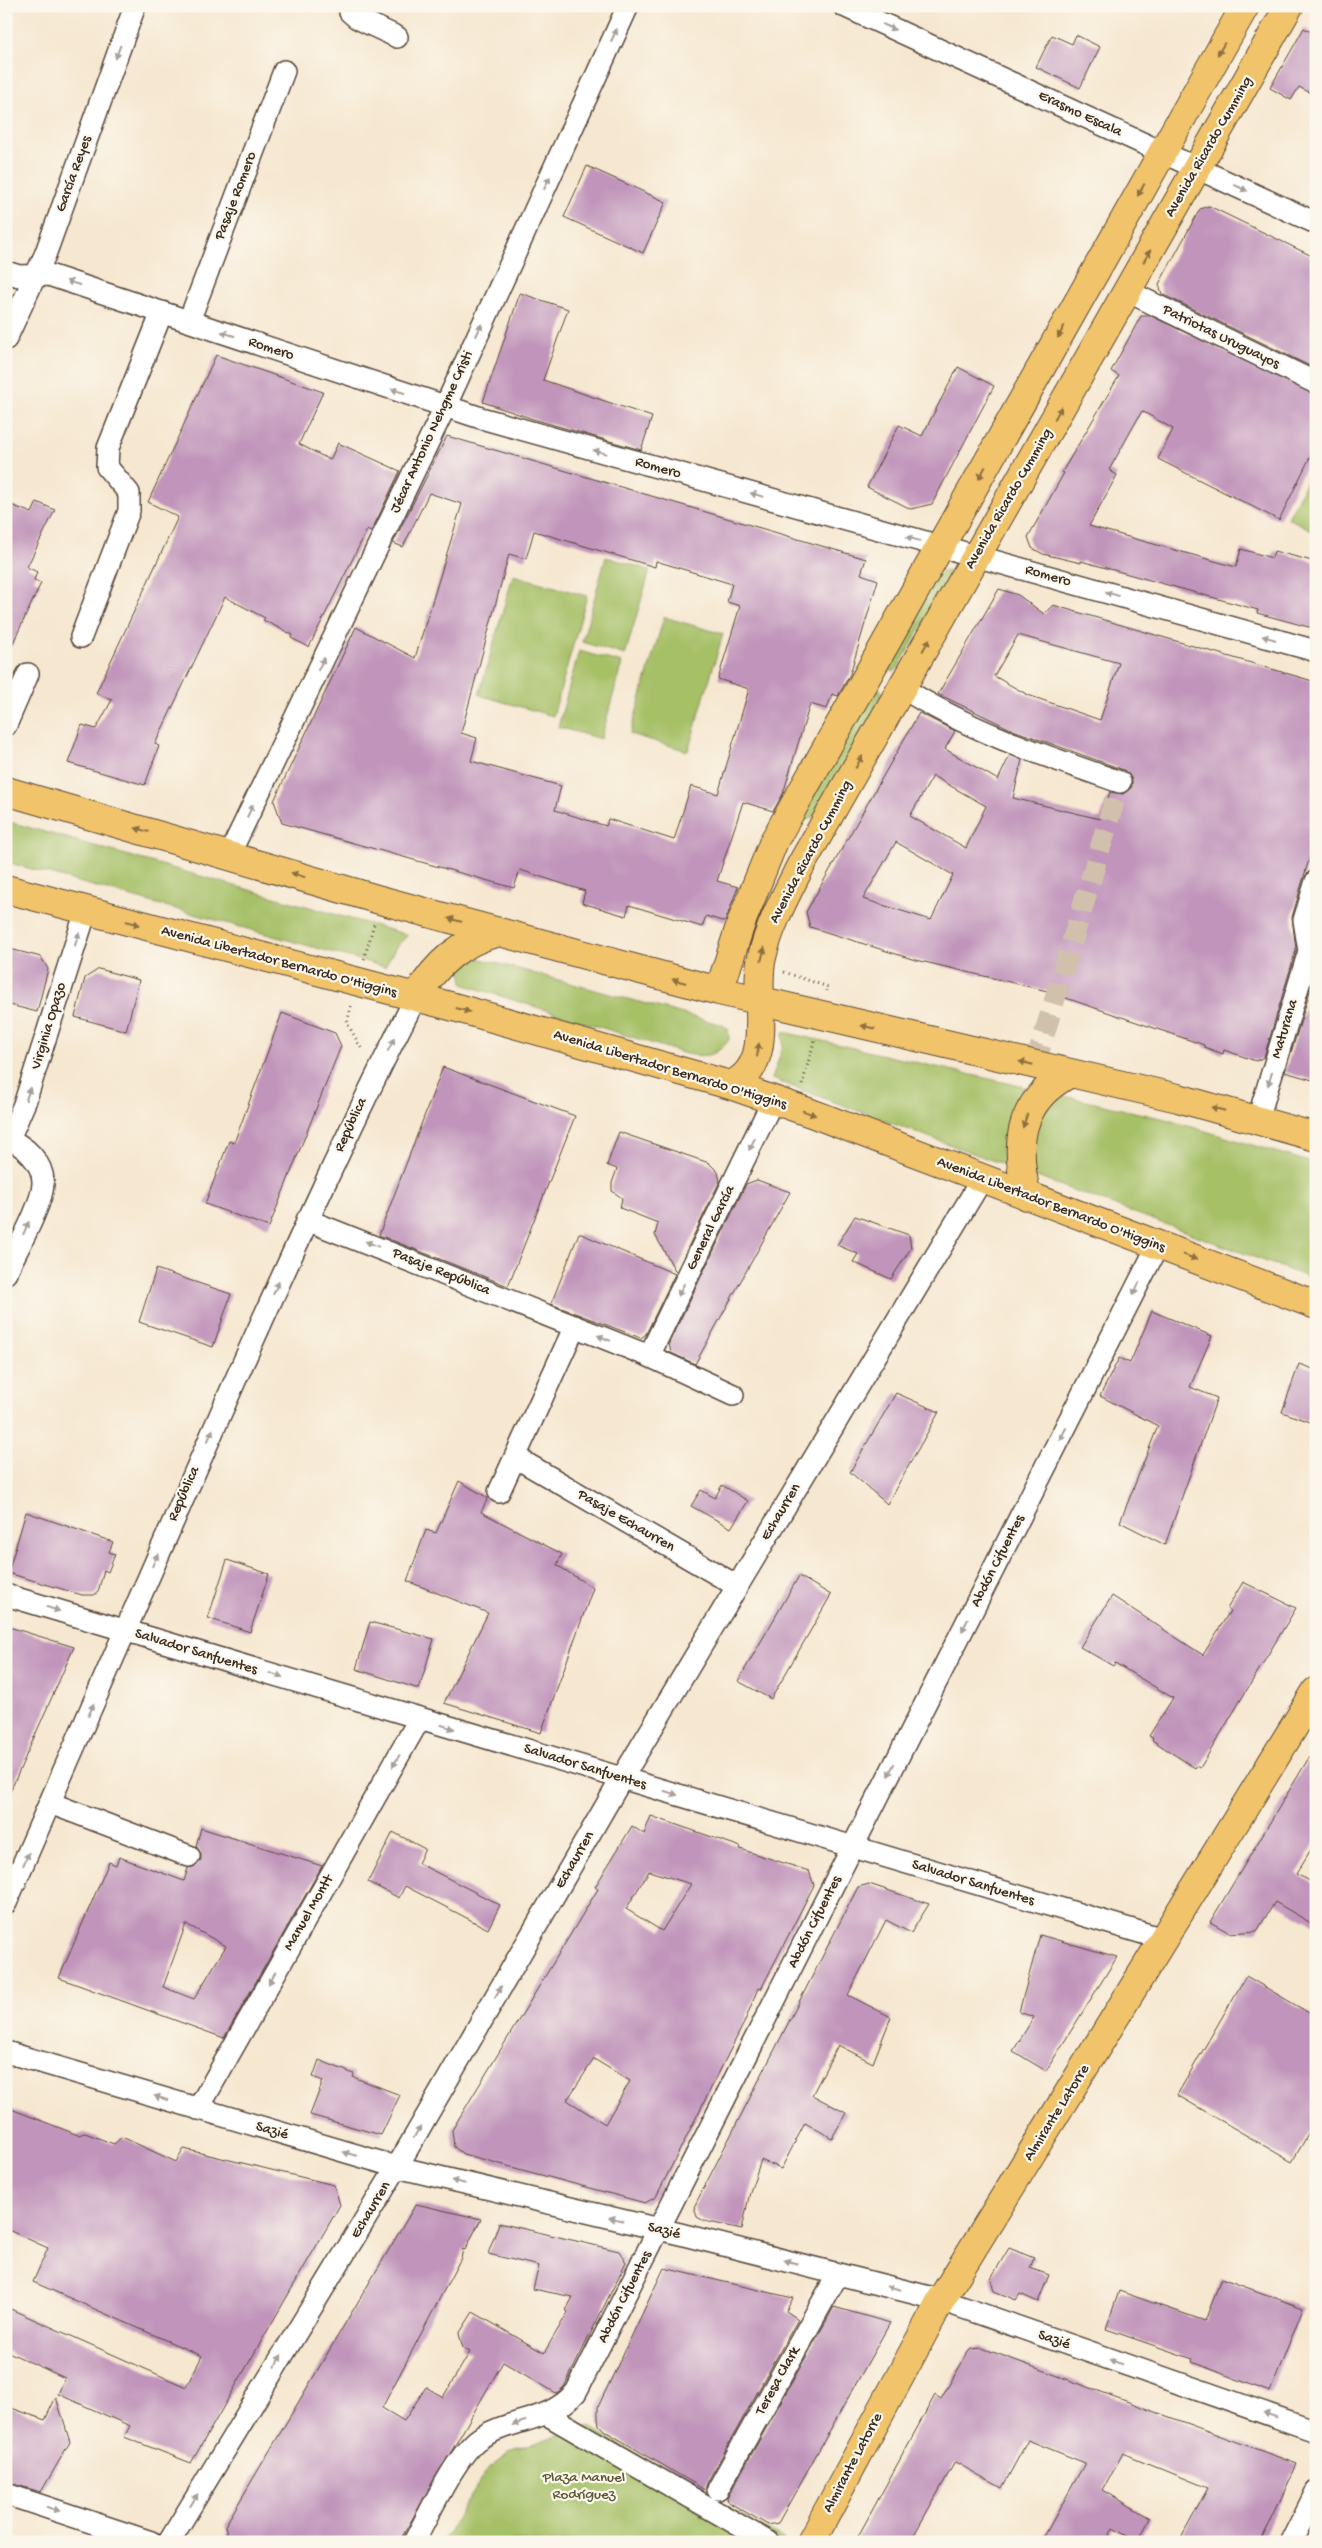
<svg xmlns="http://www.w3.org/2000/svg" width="1322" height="2548" viewBox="0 0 1322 2548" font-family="'Gochi Hand',sans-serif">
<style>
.green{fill:#a6c066;stroke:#707542}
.building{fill:#c195bb;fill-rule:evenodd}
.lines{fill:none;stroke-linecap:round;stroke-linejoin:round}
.minor-tunnel{stroke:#d1c1ac;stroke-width:21;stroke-dasharray:21 11;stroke-linecap:butt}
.minor-casing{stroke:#574639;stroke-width:24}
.major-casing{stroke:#574639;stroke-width:30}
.path{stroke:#574639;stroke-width:3;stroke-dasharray:1 4;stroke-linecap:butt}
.minor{stroke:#fff;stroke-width:21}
.major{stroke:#f1c36a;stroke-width:28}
.oneway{fill:#a79f9a}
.oneway2{fill:#8d6f40}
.labels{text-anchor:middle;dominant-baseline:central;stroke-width:4.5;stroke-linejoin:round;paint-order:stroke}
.street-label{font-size:15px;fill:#3b2a1e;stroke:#fbf7ec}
.park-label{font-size:15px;fill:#5b5734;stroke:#fbf7ec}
</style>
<rect width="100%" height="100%" fill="#fbf7ec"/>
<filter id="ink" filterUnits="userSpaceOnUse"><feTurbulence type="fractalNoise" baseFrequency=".02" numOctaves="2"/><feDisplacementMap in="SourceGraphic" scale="10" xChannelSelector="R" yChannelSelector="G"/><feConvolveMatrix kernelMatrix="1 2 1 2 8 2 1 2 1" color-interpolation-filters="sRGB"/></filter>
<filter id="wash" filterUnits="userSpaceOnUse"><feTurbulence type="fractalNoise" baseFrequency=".0096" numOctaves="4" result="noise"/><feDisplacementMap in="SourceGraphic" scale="20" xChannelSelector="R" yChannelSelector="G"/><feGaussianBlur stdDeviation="1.12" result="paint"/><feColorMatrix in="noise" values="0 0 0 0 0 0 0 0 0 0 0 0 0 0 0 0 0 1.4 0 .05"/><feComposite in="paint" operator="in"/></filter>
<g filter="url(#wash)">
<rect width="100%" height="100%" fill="#f6e7d0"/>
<path class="green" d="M1316 462V532L1288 518Z
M606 557 650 570 625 655 582 642Z
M947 570 950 576 899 666 895 671 889 670 886 666 941 571Z
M513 575 587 596 553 716 479 695Z
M664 617 723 634 688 751 630 734Z
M579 651 622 663 601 739 558 727Z
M879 687 882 693 880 699 815 817 805 820 802 816 873 688Z
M6 821 408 935 396 947 385 967 6 862Z
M478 958 723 1025 728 1029 729 1040C715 1057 707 1057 686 1054L472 987 463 984 461 969 465 962Z
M783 1032 1165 1119 1316 1164V1280L772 1079 783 1046Z
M589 2426 785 2540 783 2542H442L485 2473 509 2452Z"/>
<g id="blocks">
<path class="building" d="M1304 28 1316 35V96L1299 87 1291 100 1270 88Z
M1052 35 1072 44 1076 35 1100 47 1080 88 1036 67Z
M587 166 666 202 643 253 564 217Z
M1209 206 1316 258V369L1162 294 1159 284 1200 209Z
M520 293 568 309 543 380 652 417 641 450 533 419 483 402Z
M1141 316H1151L1316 395V445L1279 520 1158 459 1173 429 1142 411 1109 470 1117 475 1089 526 1236 567 1241 549 1272 558 1274 551 1316 562V629L1257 613 1258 610 1081 561V563L1043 554 1032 548 1028 537 1064 473 1062 472 1119 376 1111 371Z
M216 355 323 392 299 444 330 460 338 443 400 471 371 532 367 530 309 647 291 638 293 635 263 620 265 618 225 597 155 744 159 746 145 785 68 763 82 725 96 729 112 700 96 693 178 517 148 502Z
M958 367 994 386 932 504 911 509 867 487 899 425 922 436Z
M447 436 866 559 861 574 878 580 850 674 838 696 832 694 827 709 810 704 783 794 773 811 743 802 717 881 738 887 725 922 706 916 702 927 629 905 626 916 582 903 585 891 520 870 514 888 282 823 274 801 356 627 415 658 462 504 429 493 403 547 393 543ZM534 531 655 567 656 561 732 584 727 602 740 606 718 679 749 689 718 794 691 786 674 840 608 819 606 826 555 810 561 786 471 761 477 738 461 733 509 554 526 559Z
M37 502 55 510 27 567 37 572 34 580 41 583 6 658V503L32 513Z
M999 589 1018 595 1044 614 1053 605 1316 682V836L1292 917 1296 950 1264 1057 1256 1061 1224 1050 1223 1054 1204 1047V1045L1060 996V994L912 959 810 927 806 912 919 713 955 731 945 749 998 780 1010 755 1022 760 1013 798 1100 819 1110 792 1123 794 1132 787V779L1124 770 1013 730 938 694ZM1018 635 1119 663 1100 720 1028 695 994 676ZM933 776 986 806 966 848 910 816ZM896 842 953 875 931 920 863 899Z
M6 948 41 957 48 969 37 1012 6 1004Z
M99 969 139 980 126 1031 75 1017 85 978Z
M1316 972V1081L1285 1072Z
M282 1013 335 1033 341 1046 269 1227 205 1204 229 1141 234 1143Z
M443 1067 575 1116 508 1286 379 1235Z
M619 1132 709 1163 718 1172 720 1181 676 1272 655 1235 658 1223 620 1208 622 1198 612 1191V1183L617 1169 607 1165Z
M757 1180 790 1192 695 1364 671 1353 669 1343 746 1184Z
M855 1216 909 1235 911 1248 891 1279 853 1262 858 1254 837 1245Z
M579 1233 675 1274 646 1334 641 1338 551 1304Z
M156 1269 231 1294 213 1347 139 1322Z
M1152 1311 1212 1336 1190 1387 1217 1398 1165 1545 1120 1522 1158 1426 1100 1396 1119 1358 1130 1363Z
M1299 1364 1316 1370V1424L1282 1412Z
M896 1393 939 1412 887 1504 850 1472Z
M459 1481 488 1498 481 1512 562 1554 557 1565 593 1588 541 1733 444 1703 488 1613 407 1581 426 1530 436 1533Z
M722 1485 748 1501 731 1528 691 1506 701 1490 715 1498Z
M26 1512 113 1542 109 1552 115 1554 108 1572 104 1570 98 1592 94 1595H82L8 1573Z
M227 1560 269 1574 250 1632 208 1618Z
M799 1576 831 1595 771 1699 738 1681Z
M1243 1582 1296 1608 1200 1768 1197 1766 1195 1768 1152 1740 1153 1738 1149 1736 1173 1698 1115 1663 1113 1666 1080 1647 1112 1596 1203 1655 1230 1611 1227 1609Z
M370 1622 434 1639 419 1689 356 1669Z
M6 1626 74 1647 6 1801Z
M1316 1746V1841L1296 1874 1316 1884V1926L1275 1902 1257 1931 1230 1933 1210 1922Z
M651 1816 741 1847 740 1849 809 1871 814 1885 761 1989 758 1988 745 2021 656 2197 645 2203 463 2154 454 2147 452 2130 598 1889 595 1887 632 1826 644 1834ZM649 1871 691 1884 662 1931 626 1909ZM594 2059 630 2081 605 2124 567 2100Z
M201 1828 322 1866 224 2038 59 1978 109 1862 116 1865 119 1857 184 1881 188 1868 196 1866 201 1860V1854L196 1846ZM186 1924 226 1946 194 1999 163 1987Z
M393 1832 425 1849 418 1863 500 1905 488 1929 405 1886 399 1898 368 1882Z
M869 1884 929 1904 911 1933 886 1920 848 1995 891 2017 873 2063 838 2045 812 2095 846 2113 832 2138 805 2123 781 2169 761 2160 750 2192 742 2229 704 2221 697 2217 694 2207 858 1887Z
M1040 1935 1117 1957 1046 2071 1013 2051 1034 2017 1019 2012Z
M1246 1976 1316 2017V2121L1292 2162 1177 2095Z
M319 2060 354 2074 353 2077 400 2095 381 2135 310 2115 323 2081 313 2077Z
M6 2107 78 2135 85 2133 114 2144 122 2137 176 2162 184 2149 334 2185 340 2205 191 2463 124 2437 130 2426 58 2394 65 2378 6 2351V2307L186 2387 202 2356 33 2282 48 2248 6 2229Z
M416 2204 481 2219 465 2250 463 2249 461 2258 382 2408 404 2421 426 2387 443 2397 470 2352 463 2348 459 2334 473 2312 544 2353 568 2312 566 2310 573 2297 533 2289 539 2266 488 2254 499 2223 619 2251 626 2262 564 2387 558 2392 556 2393 503 2362 399 2542H230L225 2526Z
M1009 2248 1034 2258 1030 2268 1049 2275 1038 2302 1020 2294 1016 2300 994 2291 991 2278Z
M664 2268 793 2298 786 2311 798 2319 707 2483 705 2490 605 2431 599 2425 598 2419V2407Z
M1221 2278 1303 2308 1270 2392 1192 2362 1193 2359 1106 2329 1119 2291 1205 2321Z
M834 2307 890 2323 778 2523 768 2525 728 2502 727 2498Z
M982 2348 1297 2464 1261 2542H1179L1208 2488 1123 2453 1103 2490 1150 2518 1138 2542 1113 2528 1106 2542H1041L1085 2463 1028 2440 1002 2488 955 2462 910 2542H855L935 2395 941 2399 968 2352 971 2349Z
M56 2397 70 2442 41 2492 6 2482V2406L45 2420Z"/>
</g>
</g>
<g filter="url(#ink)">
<use href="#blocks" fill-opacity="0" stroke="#574639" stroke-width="1"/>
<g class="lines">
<path class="minor-tunnel" d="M1035 1065 1120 782"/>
<g class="minor-casing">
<path id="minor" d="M351 6 350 12 357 18 397 37
M844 6 1316 223
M6 272 19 276 49 275 481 418 1316 651
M1127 291 1316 383
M189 321 284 71
M6 339 45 255 135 6
M81 637 129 511V493L107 467 108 448 162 312
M901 687C969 731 1045 756 1120 782
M6 725 28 674
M229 855 445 407 628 6
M1258 1119 1309 951 1304 920 1316 881
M6 1139C24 1144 44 1163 43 1184 42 1206 16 1251 6 1273
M9 1139 25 1102 86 911
M307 1220 649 1356 733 1395
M649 1356 773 1100
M515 1457 737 1586
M499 1492 575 1326
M6 1595 1163 1939
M50 1803 189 1856
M6 1903C82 1729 157 1555 235 1381 293 1252 351 1123 416 997
M6 2052 397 2167 680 2234 941 2300 1316 2431
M198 2109 420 1718
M546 2414 768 2542
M718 2489 838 2274
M6 2494 151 2542
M169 2542 397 2167 622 1778 982 1179
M414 2542C428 2516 457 2453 480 2438 511 2418 549 2423 576 2392L1158 1245
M1291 2542 1316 2492"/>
</g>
<g class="major-casing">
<path id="major" d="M6 791 380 900 719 991 1178 1098 1316 1137
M6 889 450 1006 730 1085 811 1113 1316 1305
M719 991 741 923 774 841 1245 6
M416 997C437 963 460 942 499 932
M730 1085C778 1066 752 997 762 957 770 924 786 895 801 865L1289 6
M1027 1196C1014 1145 1018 1101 1069 1074
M811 2542 941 2300 1316 1691"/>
</g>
<path class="path" d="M364 959 374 924
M784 972 828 987 827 991
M351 1006 347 1023 363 1051
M802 1085 815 1038"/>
<use href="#minor" class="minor"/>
<use href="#major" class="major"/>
</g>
<defs><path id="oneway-solid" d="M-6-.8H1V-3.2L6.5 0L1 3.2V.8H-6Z" transform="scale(1.25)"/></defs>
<g class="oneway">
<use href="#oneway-solid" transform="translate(889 27) rotate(25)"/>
<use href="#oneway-solid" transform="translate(614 35) rotate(-65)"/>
<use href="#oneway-solid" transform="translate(118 52) rotate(110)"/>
<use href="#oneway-solid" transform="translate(547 183) rotate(-65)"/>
<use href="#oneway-solid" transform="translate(1241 188) rotate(25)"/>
<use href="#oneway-solid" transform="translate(73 283) rotate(-162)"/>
<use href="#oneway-solid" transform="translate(479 330) rotate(-65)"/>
<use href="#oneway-solid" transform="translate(228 334) rotate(-162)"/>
<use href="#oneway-solid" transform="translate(398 391) rotate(-162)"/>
<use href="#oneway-solid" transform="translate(600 452) rotate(-164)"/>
<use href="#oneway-solid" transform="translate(757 495) rotate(-164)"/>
<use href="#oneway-solid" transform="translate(913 539) rotate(-164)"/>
<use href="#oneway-solid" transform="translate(1112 594) rotate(-164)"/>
<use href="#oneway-solid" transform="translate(1269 638) rotate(-164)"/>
<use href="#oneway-solid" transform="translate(321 664) rotate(-64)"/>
<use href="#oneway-solid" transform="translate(250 811) rotate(-64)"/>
<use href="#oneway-solid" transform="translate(77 939) rotate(-73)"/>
<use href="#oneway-solid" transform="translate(391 1045) rotate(-62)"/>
<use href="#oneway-solid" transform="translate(1270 1079) rotate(107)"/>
<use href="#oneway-solid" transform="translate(28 1094) rotate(-72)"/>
<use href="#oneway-solid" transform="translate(752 1144) rotate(116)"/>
<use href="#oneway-solid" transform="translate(26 1228) rotate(-66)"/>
<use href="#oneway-solid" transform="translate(372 1244) rotate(-158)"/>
<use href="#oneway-solid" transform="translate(276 1288) rotate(-66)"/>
<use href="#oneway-solid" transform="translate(1136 1289) rotate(117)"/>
<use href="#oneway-solid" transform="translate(681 1290) rotate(116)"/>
<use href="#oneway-solid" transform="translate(604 1338) rotate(-158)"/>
<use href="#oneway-solid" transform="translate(1063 1434) rotate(117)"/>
<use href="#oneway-solid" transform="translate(210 1436) rotate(-66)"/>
<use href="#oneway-solid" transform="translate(155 1560) rotate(-66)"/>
<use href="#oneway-solid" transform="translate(53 1609) rotate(17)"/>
<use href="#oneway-solid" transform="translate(965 1625) rotate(117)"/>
<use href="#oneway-solid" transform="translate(276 1675) rotate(17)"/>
<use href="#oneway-solid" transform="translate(91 1710) rotate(-67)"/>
<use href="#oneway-solid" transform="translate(448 1727) rotate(17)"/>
<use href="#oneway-solid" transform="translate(396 1761) rotate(120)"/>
<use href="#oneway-solid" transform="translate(891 1770) rotate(117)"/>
<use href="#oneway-solid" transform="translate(671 1793) rotate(17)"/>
<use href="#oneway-solid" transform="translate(26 1859) rotate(-66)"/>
<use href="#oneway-solid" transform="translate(272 1978) rotate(120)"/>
<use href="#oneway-solid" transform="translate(498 1992) rotate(-60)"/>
<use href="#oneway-solid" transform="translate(161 2098) rotate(-163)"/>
<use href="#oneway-solid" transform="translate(417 2132) rotate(-60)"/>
<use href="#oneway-solid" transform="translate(350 2154) rotate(-164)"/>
<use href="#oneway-solid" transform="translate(458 2182) rotate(-167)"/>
<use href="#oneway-solid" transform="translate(616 2219) rotate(-167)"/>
<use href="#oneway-solid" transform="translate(791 2262) rotate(-166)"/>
<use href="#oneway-solid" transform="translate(894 2288) rotate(-166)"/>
<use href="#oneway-solid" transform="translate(278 2361) rotate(-59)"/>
<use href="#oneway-solid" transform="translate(1116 2362) rotate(-161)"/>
<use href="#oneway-solid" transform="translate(1270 2415) rotate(-161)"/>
<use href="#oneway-solid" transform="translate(519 2423) rotate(162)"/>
<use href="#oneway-solid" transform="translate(194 2500) rotate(-59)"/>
<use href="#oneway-solid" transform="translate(53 2509) rotate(18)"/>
</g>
<g class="oneway2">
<use href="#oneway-solid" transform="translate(1221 49) rotate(120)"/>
<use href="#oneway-solid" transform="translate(1141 190) rotate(119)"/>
<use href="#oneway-solid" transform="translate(1147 256) rotate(-60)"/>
<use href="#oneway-solid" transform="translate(1061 332) rotate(119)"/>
<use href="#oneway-solid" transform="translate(1058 413) rotate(-61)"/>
<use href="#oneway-solid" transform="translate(982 473) rotate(119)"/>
<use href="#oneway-solid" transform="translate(926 645) rotate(-60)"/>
<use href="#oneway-solid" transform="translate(859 762) rotate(-61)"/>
<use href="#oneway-solid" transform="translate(142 830) rotate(-164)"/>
<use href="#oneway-solid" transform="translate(298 875) rotate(-163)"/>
<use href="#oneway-solid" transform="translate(455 920) rotate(-165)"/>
<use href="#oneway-solid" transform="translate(133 923) rotate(15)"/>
<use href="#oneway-solid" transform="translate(763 954) rotate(-76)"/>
<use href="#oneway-solid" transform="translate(679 981) rotate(-165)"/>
<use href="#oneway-solid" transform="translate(463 1010) rotate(16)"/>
<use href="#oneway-solid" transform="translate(868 1027) rotate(-167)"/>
<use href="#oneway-solid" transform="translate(758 1050) rotate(-82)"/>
<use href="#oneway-solid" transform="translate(1026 1063) rotate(-167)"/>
<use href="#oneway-solid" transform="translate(1218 1109) rotate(-166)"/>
<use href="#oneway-solid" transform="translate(809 1113) rotate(20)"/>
<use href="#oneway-solid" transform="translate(1025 1121) rotate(109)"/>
<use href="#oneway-solid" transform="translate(1190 1257) rotate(21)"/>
</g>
</g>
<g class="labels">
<g class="street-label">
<text transform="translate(1080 114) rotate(25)">Erasmo Escala</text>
<text transform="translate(1209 147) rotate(-60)">Avenida Ricardo Cumming</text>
<text transform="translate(74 174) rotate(-70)">García Reyes</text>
<text transform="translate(236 196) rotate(-69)">Pasaje Romero</text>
<text transform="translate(1221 337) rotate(26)">Patriotas Uruguayos</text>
<text transform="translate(271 349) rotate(18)">Romero</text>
<text transform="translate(432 432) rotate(-65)">Jécar Antonio Nehgme Cristi</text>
<text transform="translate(658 468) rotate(16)">Romero</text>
<text transform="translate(1009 499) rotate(-60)">Avenida Ricardo Cumming</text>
<text transform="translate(1048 576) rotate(16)">Romero</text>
<text transform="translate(811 852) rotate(-62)">Avenida Ricardo Cumming</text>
<text transform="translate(279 962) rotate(15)">Avenida Libertador Bernardo O'Higgins</text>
<text transform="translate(49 1026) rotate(-73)">Virginia Opazo</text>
<text transform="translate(1285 1029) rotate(-73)">Maturana</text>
<text transform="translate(670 1070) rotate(17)">Avenida Libertador Bernardo O'Higgins</text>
<text transform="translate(351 1125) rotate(-65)">República</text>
<text transform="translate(1051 1205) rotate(21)">Avenida Libertador Bernardo O'Higgins</text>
<text transform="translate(711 1228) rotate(-64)">General García</text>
<text transform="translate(441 1272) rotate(22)">Pasaje República</text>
<text transform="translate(184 1494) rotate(-66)">República</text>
<text transform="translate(781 1512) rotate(-59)">Echaurren</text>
<text transform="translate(626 1521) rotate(30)">Pasaje Echaurren</text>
<text transform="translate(998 1561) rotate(-63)">Abdón Cifuentes</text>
<text transform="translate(196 1652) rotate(17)">Salvador Sanfuentes</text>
<text transform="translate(585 1767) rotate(17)">Salvador Sanfuentes</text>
<text transform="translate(575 1860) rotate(-60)">Echaurren</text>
<text transform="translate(973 1883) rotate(17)">Salvador Sanfuentes</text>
<text transform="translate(309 1913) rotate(-60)">Manuel Montt</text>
<text transform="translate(815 1922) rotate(-63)">Abdón Cifuentes</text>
<text transform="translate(1057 2113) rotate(-58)">Almirante Latorre</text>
<text transform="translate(272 2131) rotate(16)">Sazié</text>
<text transform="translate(371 2210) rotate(-59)">Echaurren</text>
<text transform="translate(664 2231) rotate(14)">Sazié</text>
<text transform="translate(625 2297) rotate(-63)">Abdón Cifuentes</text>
<text transform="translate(1054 2340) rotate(19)">Sazié</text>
<text transform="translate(778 2381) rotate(-61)">Teresa Clark</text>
<text transform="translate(853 2463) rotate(-62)">Almirante Latorre</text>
</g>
<g class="park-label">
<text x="584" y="2478">Plaza Manuel<tspan x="584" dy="17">Rodríguez</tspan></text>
</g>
</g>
<rect width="1322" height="2548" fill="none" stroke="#fbf7ec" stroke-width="25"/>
</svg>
